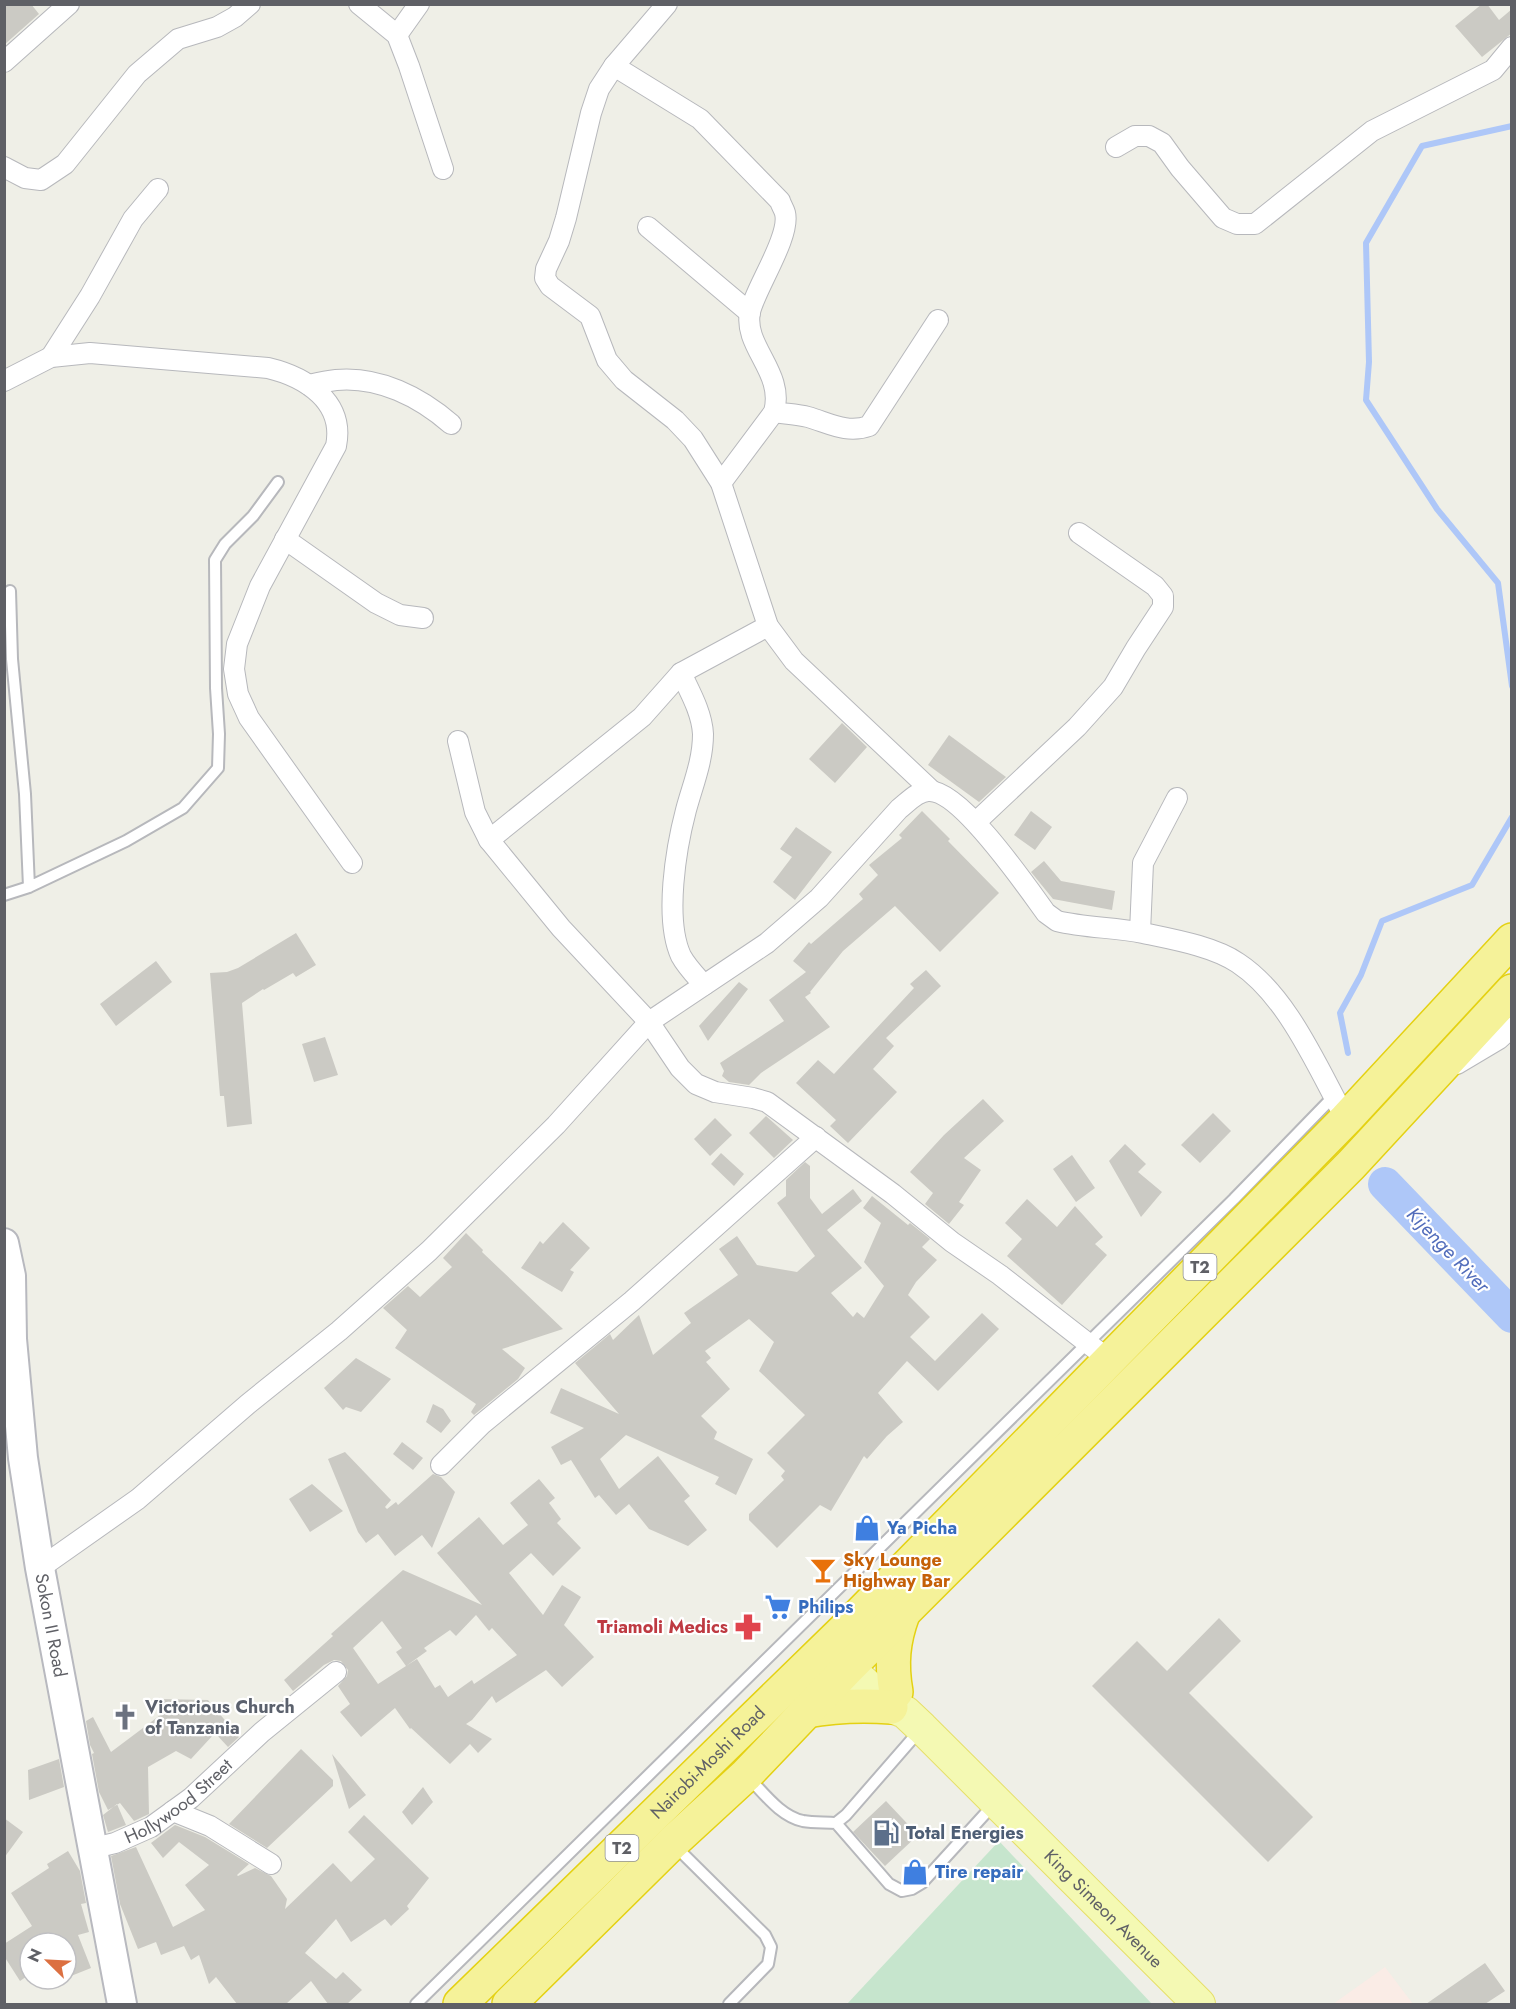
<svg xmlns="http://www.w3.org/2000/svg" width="1516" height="2009" viewBox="0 0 1516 2009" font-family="Jost,sans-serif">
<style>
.medical{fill:#faece6}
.green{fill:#c6e5cd}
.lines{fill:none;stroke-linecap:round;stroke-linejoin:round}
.stream{stroke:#aec7f8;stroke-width:6}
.river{stroke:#aec7f8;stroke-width:34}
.building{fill:#cbcac4;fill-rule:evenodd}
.lane-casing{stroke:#b7b8bc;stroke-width:14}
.street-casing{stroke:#b7b8bc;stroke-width:22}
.secondary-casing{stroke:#b8b9bf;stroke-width:32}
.primary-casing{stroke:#e6df69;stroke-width:34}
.highway-casing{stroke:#e4d113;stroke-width:36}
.lane{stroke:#fff;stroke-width:10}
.street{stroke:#fff;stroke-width:20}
.secondary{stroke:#fff;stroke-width:28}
.primary{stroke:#f4f9b3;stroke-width:32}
.highway{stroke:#f5f299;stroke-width:33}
.labels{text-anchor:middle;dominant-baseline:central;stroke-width:4.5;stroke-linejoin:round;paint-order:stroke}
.shield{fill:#fff;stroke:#8f9094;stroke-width:1.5}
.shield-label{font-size:16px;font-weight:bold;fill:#5f6066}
.shop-label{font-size:18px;font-weight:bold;fill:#366cbe;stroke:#fff;text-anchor:start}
.food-label{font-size:18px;font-weight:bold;fill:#c56008;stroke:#fff;text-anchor:start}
.street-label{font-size:18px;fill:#5f6066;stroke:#fff}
.health-label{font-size:18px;font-weight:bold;fill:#be3a42;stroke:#fff;text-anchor:end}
.worship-label{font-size:18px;font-weight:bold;fill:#5b616d;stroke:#fff;text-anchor:start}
.service-label{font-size:18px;font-weight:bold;fill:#4e5e75;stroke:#fff;text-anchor:start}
.water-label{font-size:20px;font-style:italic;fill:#526dbb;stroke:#fff}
</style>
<rect width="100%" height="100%" fill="#efefe7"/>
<path class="medical" d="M1385 1967 1413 2004H1333Z"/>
<path class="green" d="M999 1841 1152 2004H847Z"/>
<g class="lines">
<path class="stream" d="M1512 126 1422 146 1366 243 1369 362 1366 400 1437 509 1498 583 1512 686
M1348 1053 1340 1013 1361 975 1382 921 1472 885 1512 817"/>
<path class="river" d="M1385 1184 1512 1316"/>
</g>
<path class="building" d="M4 4H31L39 14 4 45Z
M1482 4H1487L1499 20 1512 9V33L1482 57 1455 26Z
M842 723 867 747 835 783 809 759Z
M949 735 1006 777 979 802 928 765Z
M922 811 950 839 948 841 999 893 940 952 895 906 843 951 810 992 811 993 805 997 830 1027 761 1073 749 1085 729 1082 722 1076 724 1071 720 1063 784 1021 769 1000 806 972 793 961 809 942 811 944 863 899 859 894 878 875 869 865 902 838 899 835Z
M1031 811 1052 827 1035 850 1014 835Z
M796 827 832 852 795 900 773 882 792 857 780 849Z
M1044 861 1061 881 1115 891 1112 910 1053 899 1031 872Z
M296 933 316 965 296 977 293 973 264 990 263 989 242 1003 252 1124 227 1127 224 1096H220L210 973 227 972 238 968Z
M156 961 172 982 116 1026 100 1004Z
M926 970 941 986 886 1038 894 1046 873 1069 897 1092 848 1143 830 1126 836 1120 796 1083 818 1060 834 1074 914 988 910 984Z
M739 982 748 989 708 1041 699 1026Z
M325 1037 338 1075 314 1082 302 1044Z
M983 1099 1004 1121 964 1158 981 1170 959 1202 964 1205 949 1224 925 1204 933 1193 910 1172 944 1135Z
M1213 1113 1231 1131 1200 1163 1181 1145Z
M766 1116 793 1140 774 1158 749 1133Z
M715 1118 732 1135 710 1156 694 1139Z
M1125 1144 1146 1164 1138 1172 1162 1192 1141 1217 1109 1161Z
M721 1153 744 1174 734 1186 711 1164Z
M1072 1155 1095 1188 1076 1202 1053 1169Z
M805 1162 810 1166V1198L822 1214 853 1189 862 1201 827 1230 862 1268 831 1293 853 1317 857 1312 864 1318 884 1286 864 1262 881 1223 863 1208 872 1196 908 1225 910 1223 930 1239 922 1247 937 1260 916 1282 908 1295 930 1317 910 1337 935 1361 982 1313 999 1329 938 1391 907 1361 878 1393 903 1422 887 1436 867 1459 864 1456 831 1511 820 1505 777 1548 749 1520V1514L784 1480 781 1476 785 1471 767 1453 805 1415 759 1371 774 1342 749 1319 705 1351 711 1358 706 1362 730 1389 701 1416 717 1432 714 1439 753 1459 736 1495 715 1484 719 1477 626 1435 600 1459 619 1489 658 1456 690 1496 684 1501 707 1530 688 1546 649 1529 629 1504 616 1515 599 1495 595 1498 571 1460 561 1465 551 1447 584 1428 550 1413 561 1388 619 1414 575 1363 610 1334 613 1340 639 1315 653 1355 691 1323 684 1313 738 1275 719 1249 737 1236 757 1265 797 1272 815 1256 777 1203 786 1196V1180Z
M1027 1199 1057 1227 1075 1206 1103 1237 1095 1244 1107 1255 1062 1305 1007 1256 1022 1239 1005 1223Z
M563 1222 590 1248 570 1270 574 1272 562 1292 521 1268 540 1241 543 1244Z
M466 1233 483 1250 482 1252 563 1329 502 1349 525 1368 518 1379 474 1415 471 1412 476 1404 395 1348 407 1330 383 1308 408 1286 420 1297 452 1267 443 1258Z
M356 1358 391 1379 361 1412 346 1407 343 1410 324 1388Z
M433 1404 443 1409 451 1421 441 1433 426 1422Z
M402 1442 423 1458 413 1470 393 1454Z
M345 1452 391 1500 385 1507 387 1509 396 1502 398 1505 433 1474 441 1477 455 1492 432 1548 422 1535 395 1556 378 1534 366 1543 358 1532 328 1459Z
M539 1479 555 1498 549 1503 561 1519 557 1523 581 1548 553 1576 531 1553 509 1573 543 1615 562 1585 581 1597 564 1625 594 1657 562 1687 546 1670 496 1703 492 1696 472 1720 466 1724 492 1739 478 1753 470 1744 450 1764 411 1728 410 1729 395 1708 361 1737 340 1712 350 1704 338 1686 347 1676 348 1670 341 1661 334 1660 324 1665 293 1691 284 1680 333 1636 331 1634 403 1570 482 1605 437 1553 479 1517 503 1545 528 1525 510 1503ZM476 1615 489 1631 492 1628 517 1655 474 1684 472 1680 448 1697 440 1685 435 1688 417 1659 406 1666 427 1651 424 1648 450 1630 456 1636ZM382 1621 402 1648 396 1652 406 1666 378 1684 353 1648Z
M312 1484 343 1511 310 1532 289 1499Z
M1219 1618 1241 1641 1189 1693 1313 1817 1268 1862 1092 1686 1137 1641 1167 1671Z
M157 1699 208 1700 239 1737 228 1747 215 1733 191 1759 176 1751 148 1767 149 1814 134 1821 120 1803 108 1810 99 1792 92 1754 94 1753 90 1745 86 1721 93 1717 111 1752 163 1713Z
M301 1749 333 1780V1786L267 1848 229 1824Z
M332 1754 366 1795 349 1809Z
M59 1759 64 1787 29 1800 28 1770Z
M423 1787 433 1802 412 1825 402 1812Z
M886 1801 918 1835 885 1866 853 1832Z
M117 1804 126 1825 108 1832 103 1815Z
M364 1815 429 1878 407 1906 409 1909 391 1926 385 1919 351 1942 336 1919 305 1953 336 1979 343 1972 362 1990 347 2004H328L311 1981 286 2004H237L216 1977 209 1984 199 1955 191 1960 184 1946 161 1955 156 1942 138 1949 120 1904 111 1856 136 1847 173 1927 205 1910 185 1885 209 1865 179 1842 163 1858 151 1843 175 1825 205 1837 249 1864 237 1875 238 1876 255 1868 271 1876 287 1899 285 1909 333 1863 351 1882 375 1859 348 1832Z
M4 1818 23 1832 4 1858Z
M68 1851 80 1871 86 1903 81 1904 89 1932 78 1935 91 1968 66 1978V1943H30V1974L20 1981 4 1956V1944L32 1926 11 1893 49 1868 47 1864Z
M1485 1963 1505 1991 1485 2004H1426Z"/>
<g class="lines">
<g class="lane-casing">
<path id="lane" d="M10 591 12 659 25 794 29 887
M4 895 29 887 126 841 183 808 218 768 219 734 216 688 215 560 225 544 253 516 278 482
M748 1777C764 1793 780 1816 803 1821 814 1823 826 1822 836 1823L846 1815 920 1730
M836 1823 889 1884 902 1891 912 1889 922 1883 994 1804
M674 1845 765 1935 771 1947 768 1964 729 2004
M416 2004 1234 1199 1333 1097"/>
</g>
<g class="street-casing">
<g id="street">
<path d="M359 4 397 35 409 66 443 169"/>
<path d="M667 4 614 66 599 89 591 113 566 218 559 241 546 269 545 278 550 286 590 316 607 360 624 380 675 420 693 439 721 483 768 626 794 661 932 791"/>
<path d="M397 35 419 4"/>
<path d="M4 62 69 4"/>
<path d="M614 66 700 119 780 201C781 205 784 209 785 213 791 236 755 289 750 312 743 347 785 372 774 412L721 483"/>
<path d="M1116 147 1135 136H1149L1162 143 1180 168 1223 218 1237 224H1255L1372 131 1493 70 1512 47"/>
<path d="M4 167 25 178 41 180 65 164 137 74 178 39 217 27 235 17 250 4"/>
<path d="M648 227 750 313"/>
<path d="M51 357 90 296 133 219 158 189"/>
<path d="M4 381 51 357 90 353 268 368C306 377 345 402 336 446L260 586 237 644 234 669 238 694 249 718 352 863"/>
<path d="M309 385C318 383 327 381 336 380 379 376 420 397 451 424"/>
<path d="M774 412C785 414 797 414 808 417 829 423 847 434 869 426L938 320"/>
<path d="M285 539 376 603 400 615 423 618"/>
<path d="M681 673C690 692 702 713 703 734 703 761 693 784 686 810 676 848 664 919 681 956 687 967 696 976 704 985"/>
<path d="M458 741 475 812 489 840 561 928 649 1022 680 1068 696 1084 715 1092 753 1098 767 1102 893 1194 952 1242 1000 1275 1108 1359"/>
<path d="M976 822 1077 727 1113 687 1136 648 1163 607V596L1155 586 1079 533"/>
<path d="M489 840 642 717 681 673 768 626"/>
<path d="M1140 932 1143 863 1177 798"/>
<path d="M1457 1064 1499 1039 1512 1027"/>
<path d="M441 1465 482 1424 632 1301 816 1137"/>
<path d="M40 1568 138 1499 248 1404 339 1331 429 1251 556 1125 649 1022 767 943 819 898 899 809C908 802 918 790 930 791 962 792 1027 887 1046 913L1057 921C1085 928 1114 927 1143 933 1171 939 1213 946 1238 963 1288 996 1317 1067 1346 1119"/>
<path d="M173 1811 210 1826 271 1864"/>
<path id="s1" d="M94 1848 115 1843 151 1827 191 1798 262 1732 336 1672"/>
</g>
</g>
<g class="secondary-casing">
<g id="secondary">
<path id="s2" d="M4 1243 11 1276 12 1339 23 1458 40 1568 122 2004"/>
</g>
</g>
<g class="primary-casing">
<g id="primary">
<path id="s3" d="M829 1648 848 1668 891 1707 905 1712 922 1728 1199 2004"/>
</g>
</g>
<g class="highway-casing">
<g id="highway">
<path d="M896 1692C891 1664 893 1641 903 1614"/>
<path d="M806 1711C834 1706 862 1705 891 1707"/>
<path id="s4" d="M460 2004 844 1630 1346 1119 1512 940"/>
<path d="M509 2004 672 1843 746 1775 848 1668 1351 1165 1512 991"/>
</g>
</g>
<use href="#lane" class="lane"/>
<use href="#street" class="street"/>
<use href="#secondary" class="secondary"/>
<use href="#primary" class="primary"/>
<use href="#highway" class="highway"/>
</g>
<defs>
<g id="shop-bare" transform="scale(2.07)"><path d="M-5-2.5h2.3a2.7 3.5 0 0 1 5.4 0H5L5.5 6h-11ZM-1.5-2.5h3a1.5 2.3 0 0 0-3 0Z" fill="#3f7fe0" stroke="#fff" stroke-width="2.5" paint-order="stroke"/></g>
<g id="bar-bare" transform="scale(2.07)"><path d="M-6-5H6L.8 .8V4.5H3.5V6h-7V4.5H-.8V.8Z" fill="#e8710a" stroke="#fff" stroke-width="2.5" paint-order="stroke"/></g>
<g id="supermarket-bare" transform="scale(2.07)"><path d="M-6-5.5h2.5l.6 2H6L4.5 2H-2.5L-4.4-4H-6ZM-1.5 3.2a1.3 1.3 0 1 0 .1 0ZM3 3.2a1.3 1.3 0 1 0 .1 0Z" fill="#3f7fe0" stroke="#fff" stroke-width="2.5" paint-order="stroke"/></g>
<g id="pharmacy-bare" transform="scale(2.07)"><path d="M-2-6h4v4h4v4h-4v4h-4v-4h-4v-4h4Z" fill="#e0444e" stroke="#fff" stroke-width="2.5" paint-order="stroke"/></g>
<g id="church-bare" transform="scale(2.07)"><path d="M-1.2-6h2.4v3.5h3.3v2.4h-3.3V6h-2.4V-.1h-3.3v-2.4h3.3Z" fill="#6b7280" stroke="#fff" stroke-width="2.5" paint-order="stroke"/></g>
<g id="fuel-bare" transform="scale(2.07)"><path d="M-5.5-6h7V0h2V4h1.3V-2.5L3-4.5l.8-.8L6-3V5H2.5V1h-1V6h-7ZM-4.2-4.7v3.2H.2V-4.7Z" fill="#5c6f8a" stroke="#fff" stroke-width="2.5" paint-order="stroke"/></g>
</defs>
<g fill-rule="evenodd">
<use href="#shop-bare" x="867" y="1528"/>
<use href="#bar-bare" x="823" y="1570"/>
<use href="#supermarket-bare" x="778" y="1607"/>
<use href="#pharmacy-bare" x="748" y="1627"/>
<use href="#church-bare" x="125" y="1717"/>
<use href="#fuel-bare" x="886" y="1833"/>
<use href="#shop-bare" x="915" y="1872"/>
</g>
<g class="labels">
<g class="shield">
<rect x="1183.5" y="1254" width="33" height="26" rx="4.5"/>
<rect x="605.5" y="1835" width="33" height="26" rx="4.5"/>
</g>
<g class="shield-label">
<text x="1200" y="1267">T2</text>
<text x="622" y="1848">T2</text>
</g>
<g class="shop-label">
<text x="887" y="1528">Ya Picha</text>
<text x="798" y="1607">Philips</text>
<text x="935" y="1872">Tire repair</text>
</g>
<g class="food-label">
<text x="843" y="1560">Sky Lounge<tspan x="843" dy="21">Highway Bar</tspan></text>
</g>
<g class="street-label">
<text stroke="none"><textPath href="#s2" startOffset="386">Sokon II Road</textPath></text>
<text stroke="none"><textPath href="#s4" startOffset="346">Nairobi-Moshi Road</textPath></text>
<text stroke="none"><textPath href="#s1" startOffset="98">Hollywood Street</textPath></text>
<text stroke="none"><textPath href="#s3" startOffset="380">King Simeon Avenue</textPath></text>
</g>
<g class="health-label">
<text x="728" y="1627">Triamoli Medics</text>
</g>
<g class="worship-label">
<text x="145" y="1707">Victorious Church<tspan x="145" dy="21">of Tanzania</tspan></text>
</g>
<g class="service-label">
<text x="906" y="1833">Total Energies</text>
</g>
<g class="water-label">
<text transform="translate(1448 1250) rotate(46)">Kijenge River</text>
</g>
</g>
<rect width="1516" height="2009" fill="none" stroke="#5f6066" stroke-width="12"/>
<g transform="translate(48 1961) rotate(294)"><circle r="28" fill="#ffffff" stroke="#bfbfc2" stroke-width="1.5"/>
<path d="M0-4.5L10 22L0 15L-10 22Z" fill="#dc7041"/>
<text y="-9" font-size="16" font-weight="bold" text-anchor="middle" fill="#5f6066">N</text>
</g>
</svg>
